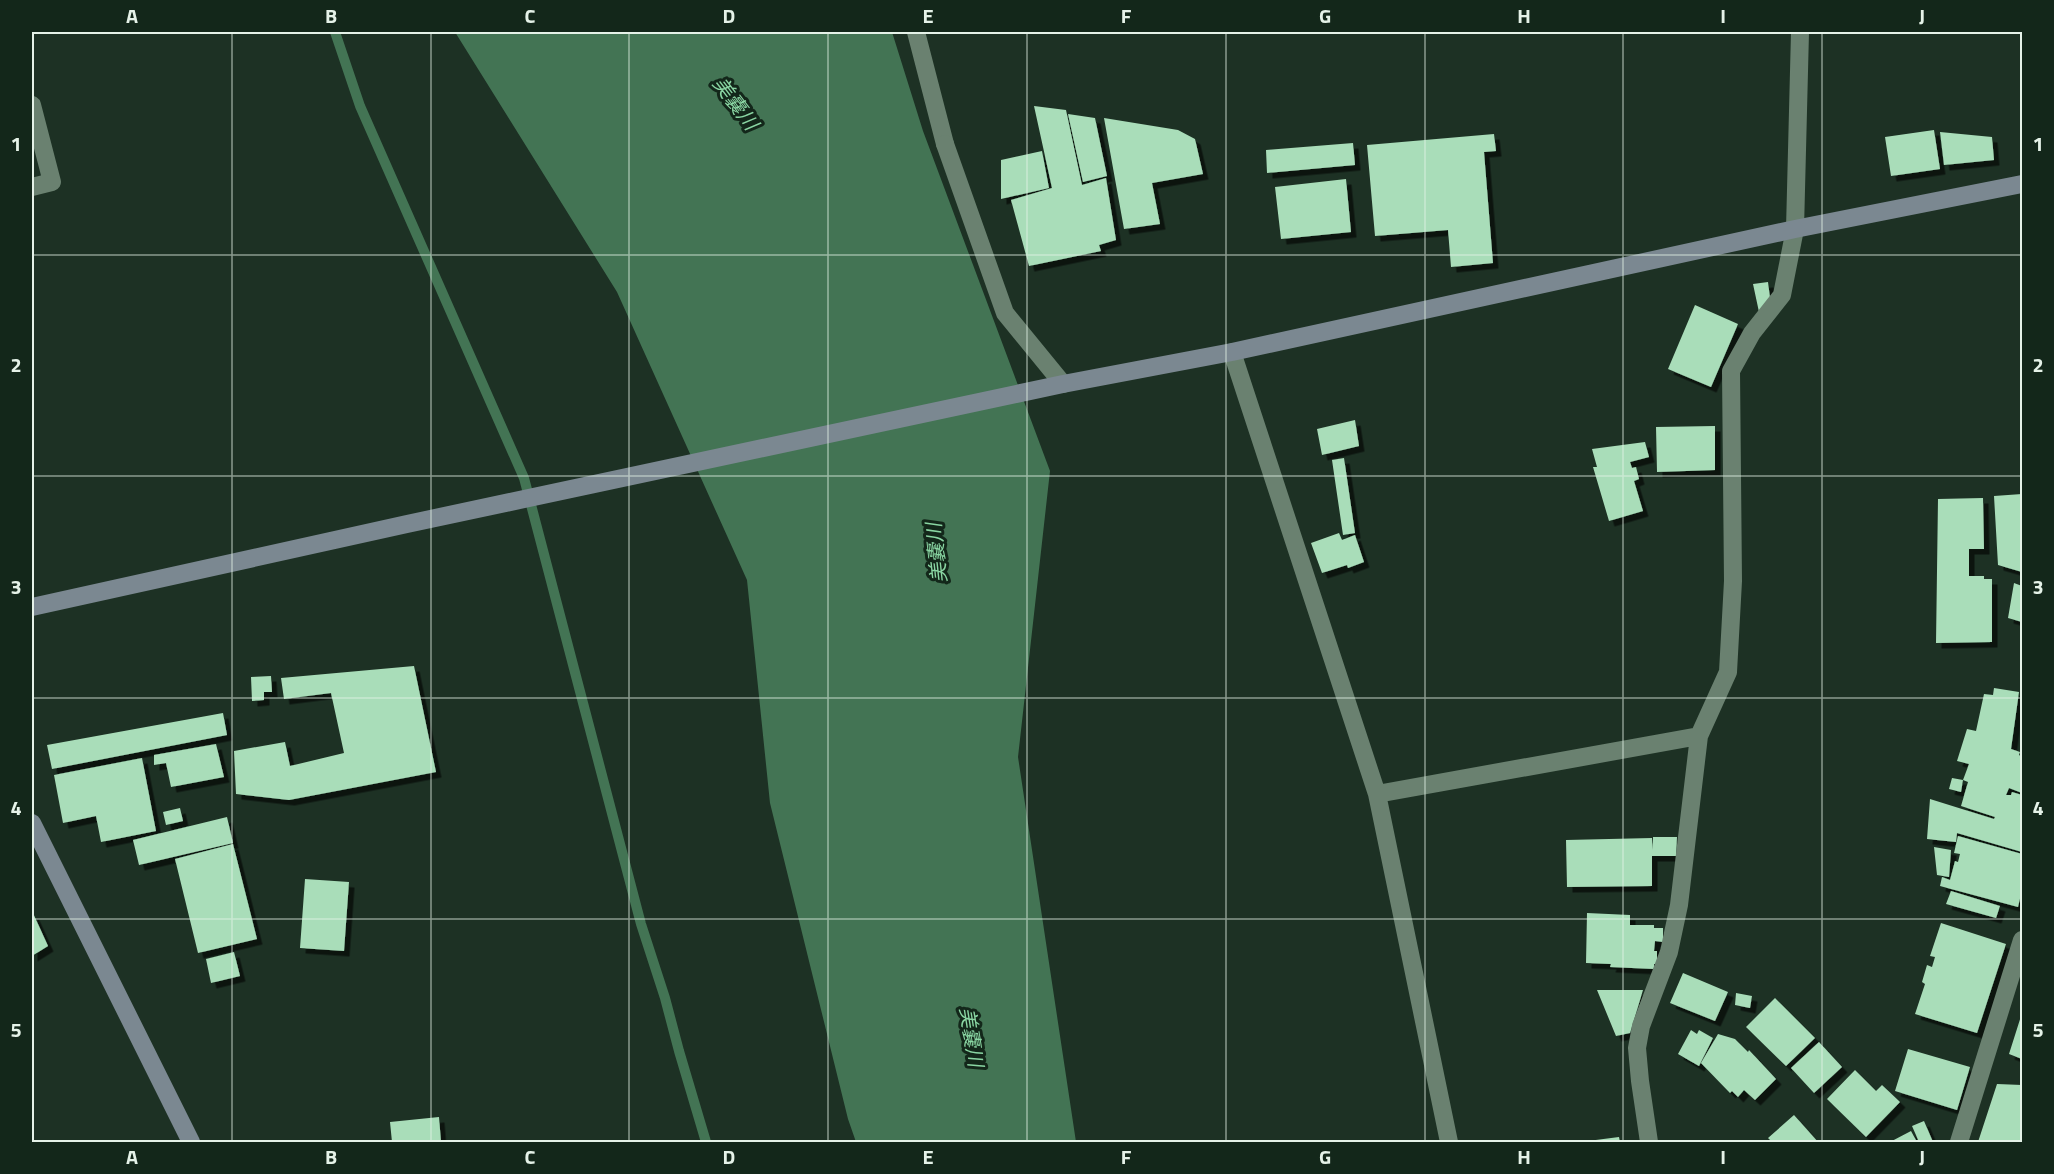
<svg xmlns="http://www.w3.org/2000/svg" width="2054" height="1174" viewBox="0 0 2054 1174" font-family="'Titillium Web','Noto Sans JP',sans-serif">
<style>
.water{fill:#437454}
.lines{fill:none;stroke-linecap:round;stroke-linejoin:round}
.stream{stroke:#437454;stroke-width:10}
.building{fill:#a9ddb9;filter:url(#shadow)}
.lane{stroke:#6a8170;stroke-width:18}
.street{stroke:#6a8170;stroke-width:18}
.secondary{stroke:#7b8891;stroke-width:18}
.grid{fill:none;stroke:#e5f2e8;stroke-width:1.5;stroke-opacity:0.55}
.labels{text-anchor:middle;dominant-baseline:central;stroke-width:6;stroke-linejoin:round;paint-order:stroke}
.water-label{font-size:20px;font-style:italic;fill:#8ad6a3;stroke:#13271a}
.neatline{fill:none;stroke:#e5f2e8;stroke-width:2}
.grid-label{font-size:20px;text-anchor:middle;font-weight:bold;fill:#e5f2e8}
</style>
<defs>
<filter id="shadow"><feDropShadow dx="5.5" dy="5.5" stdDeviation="0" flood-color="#0009"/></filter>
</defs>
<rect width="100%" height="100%" fill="#1d3124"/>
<path class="water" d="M455 32H892L923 131 1050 471 1018 757 1076 1142H856L848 1119 770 803 747 580 617 292Z"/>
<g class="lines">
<path class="stream" d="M335 32 360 106 524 478 641 924 665 998 679 1051 706 1142"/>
</g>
<path class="building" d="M1034 106 1066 110 1082 185 1106 178 1116 240 1099 245 1101 251 1029 266 1011 200 1052 188Z
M1068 114 1095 118 1107 176 1083 182Z
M1104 118 1178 130 1195 139 1203 174 1152 183 1160 224 1124 229Z
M1934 130 1940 169 1891 176 1885 137Z
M1940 132 1992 137 1994 160 1944 165Z
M1494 134 1496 151 1484 152 1493 263 1451 267 1448 230 1375 236 1367 145Z
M1353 143 1355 165 1267 173 1266 150Z
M1042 151 1049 188 1001 199V160Z
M1346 179 1351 232 1281 239 1275 187Z
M1768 282 1770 298 1759 312 1753 284Z
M1695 305 1738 324 1711 387 1668 369Z
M1355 420 1359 446 1322 455 1317 429Z
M1715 426V470L1657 472 1656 427Z
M1645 442 1649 457 1630 462 1632 468 1636 467 1639 479 1634 481 1643 511 1609 521 1593 467H1597L1592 449Z
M1344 458 1355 533 1343 535 1332 460Z
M2022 494V572L1998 565 1994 496Z
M1983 498 1984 549H1969V576H1984V579H1992V642L1936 643 1938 499Z
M1339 533 1342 540 1355 535 1364 562 1348 568 1347 565 1322 573 1311 543Z
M2014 583 2022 586V622L2008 618Z
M414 666 436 772 289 800 236 794 234 751 285 742 290 766 344 753 331 693 284 699 281 678Z
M271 676 272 692H264V700L252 701 251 677Z
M1994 688 2019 692 2011 749 2020 752 2019 755 2022 757V793L2009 788 2006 795H2011L2012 792 2022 795V852L1957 833 1956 842 1927 839 1930 799 1994 819 1995 817 1961 806 1968 782 1963 780 1961 792 1949 789 1952 778 1963 780 1969 764 1957 761 1967 729 1976 731 1984 694 1993 695Z
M223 713 227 735 52 769 47 745Z
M216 744 224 777 171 787 166 763 154 765V755Z
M142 758 156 831 101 842 96 816 63 823 54 775Z
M180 808 183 821 166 825 163 812Z
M227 817 233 843 139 865 133 840Z
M1958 836 2022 854V890L2018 907 1940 886 1942 877 1950 880 1955 861 1958 862 1960 854 1954 853Z
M1653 837H1677L1676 856H1652V886L1567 887 1566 840 1652 838 1653 850Z
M233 844 257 939 198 953 175 859Z
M1934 847 1951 850 1949 877 1937 875Z
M305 879 349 882 344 951 300 948Z
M1951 891 2000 906 1996 918 1946 904Z
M33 913 48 946 32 956V914Z
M1587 913 1630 915V925H1654V928H1663V942L1655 941 1654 951H1657V964H1654V969L1610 967 1611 964 1586 963Z
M1941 923 2006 944 1977 1033 1915 1014 1925 984 1922 982 1927 965 1932 967 1935 957 1930 956Z
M234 952 240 976 211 983 206 959Z
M1683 973 1728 992 1715 1021 1670 1003Z
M1597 990H1643L1630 1033 1616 1036Z
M1736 993 1752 996 1750 1008 1735 1005Z
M1775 998 1815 1038 1786 1066 1746 1027Z
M2022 1013V1059L2009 1054Z
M1691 1030 1697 1034 1699 1030 1713 1038 1699 1066 1678 1054Z
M1718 1034 1735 1039 1748 1052 1749 1050 1776 1079 1755 1100 1744 1090 1738 1097 1732 1091 1730 1093 1701 1063Z
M1819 1042 1842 1067 1814 1093 1791 1068Z
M1908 1049 1970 1067 1957 1110 1895 1091Z
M1855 1070 1876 1091 1882 1085 1900 1102 1866 1137 1827 1099Z
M1997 1084 2022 1085V1142H1978Z
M1794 1115 1818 1142H1772L1768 1138Z
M439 1117 441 1142H392L390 1122Z
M1924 1121 1933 1142H1919L1912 1126Z
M1911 1131 1917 1142H1890Z
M1619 1137 1620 1142H1588V1141Z"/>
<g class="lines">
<path class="lane" d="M916 32 945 144"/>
<path class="street" d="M32 105 52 182 32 187
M945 144 1005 313 1063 384
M1232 352 1377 794 1449 1142
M1377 794 1699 736
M1649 1142 1640 1081 1637 1048 1641 1026 1669 952 1679 905 1699 736 1728 672 1733 581 1731 371 1752 333 1782 295 1795 229 1800 32
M1959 1142 2022 940"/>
<path class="secondary" d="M32 607 407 524 1063 384 1232 352 1795 229 2022 184
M32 823 191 1142"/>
</g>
<path class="grid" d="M232 32V1142M431 32V1142M629 32V1142M828 32V1142M1027 32V1142M1226 32V1142M1425 32V1142M1623 32V1142M1822 32V1142M32 255H2022M32 476H2022M32 698H2022M32 919H2022"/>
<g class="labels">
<g class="water-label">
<text transform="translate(736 103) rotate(53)">美嚢川</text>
<text transform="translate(936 553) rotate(-96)">美嚢川</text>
<text transform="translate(972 1037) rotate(81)">美嚢川</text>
</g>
</g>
<rect width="2054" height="1174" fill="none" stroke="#13271a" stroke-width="66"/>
<rect x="33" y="33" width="1988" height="1108" class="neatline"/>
<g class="grid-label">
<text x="132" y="23">A</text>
<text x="331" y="23">B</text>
<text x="530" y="23">C</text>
<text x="729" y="23">D</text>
<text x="928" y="23">E</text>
<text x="1126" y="23">F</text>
<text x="1325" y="23">G</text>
<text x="1524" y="23">H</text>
<text x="1723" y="23">I</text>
<text x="1922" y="23">J</text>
<text x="16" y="151">1</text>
<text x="2038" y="151">1</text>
<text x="16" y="372">2</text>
<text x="2038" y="372">2</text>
<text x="16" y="594">3</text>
<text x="2038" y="594">3</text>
<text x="16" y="815">4</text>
<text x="2038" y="815">4</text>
<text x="16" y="1037">5</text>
<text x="2038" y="1037">5</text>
<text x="132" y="1164">A</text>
<text x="331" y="1164">B</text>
<text x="530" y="1164">C</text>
<text x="729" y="1164">D</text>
<text x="928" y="1164">E</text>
<text x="1126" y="1164">F</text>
<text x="1325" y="1164">G</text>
<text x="1524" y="1164">H</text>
<text x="1723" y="1164">I</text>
<text x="1922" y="1164">J</text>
</g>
</svg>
